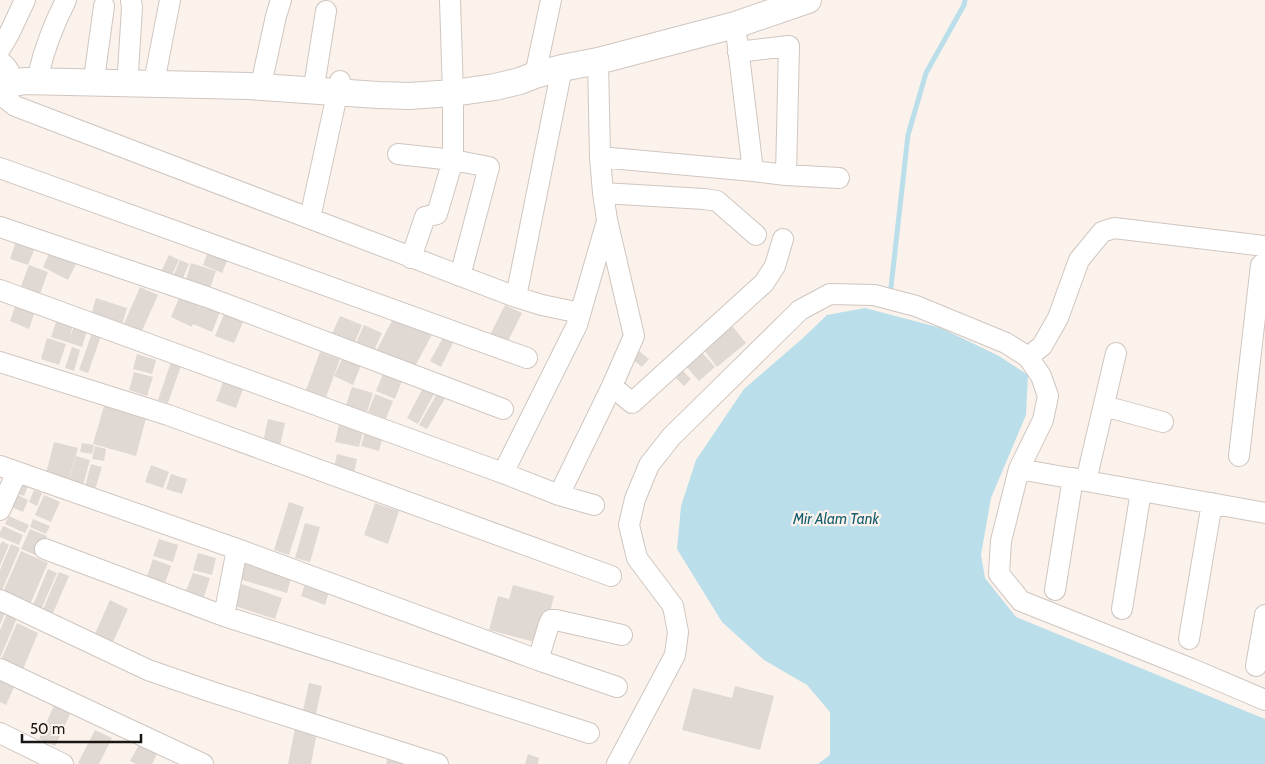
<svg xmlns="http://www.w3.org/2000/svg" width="1265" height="764" viewBox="0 0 1265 764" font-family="Cabin,sans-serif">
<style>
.water{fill:#badfea}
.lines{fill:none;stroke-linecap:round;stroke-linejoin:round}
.stream{stroke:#badfea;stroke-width:5}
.building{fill:#e0d8d2}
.minor-casing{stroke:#cfc6c0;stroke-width:22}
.major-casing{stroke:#cfc6c0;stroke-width:28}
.minor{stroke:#fff;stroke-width:20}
.major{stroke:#fff;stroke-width:26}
.labels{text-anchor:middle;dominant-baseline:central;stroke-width:4.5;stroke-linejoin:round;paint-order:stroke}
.water-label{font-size:15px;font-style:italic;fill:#165d6e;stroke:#fbf2ec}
</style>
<rect width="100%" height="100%" fill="#fbf2ec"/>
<path class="water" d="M865 308 941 328 999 356 1028 375 1026 415 991 498 981 555 985 578 1016 617 1265 719V764H818L830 755V712L807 685 764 660 722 622 677 549 681 506 696 460 744 389 803 338 827 315Z"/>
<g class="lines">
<path class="stream" d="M890 296 908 135 926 73 964 5 965 0"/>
</g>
<path class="building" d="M17 238 36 245 28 265 10 259Z
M210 246 230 254 222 273 203 265Z
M51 249 77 262 68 280 43 267Z
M169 255 179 260 169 281 159 276Z
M180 260 189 264 180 285 171 281Z
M191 263 216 271 208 294 184 286Z
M29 265 48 272 40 294 21 286Z
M140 287 158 295 141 333 123 326Z
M96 298 127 308 122 325 91 315Z
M179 298 199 306 198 312 200 304 220 312 212 332 193 324 192 327 171 317Z
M17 301 36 308 29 329 10 321Z
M505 305 522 313 506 345 489 337Z
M396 313 435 329 413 370 375 353Z
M224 314 243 322 234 343 215 336Z
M340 316 362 325 353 346 331 336Z
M57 319 73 324 70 337 74 326 87 331 82 347 51 337Z
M729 322 746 343 717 367 700 345Z
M364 325 382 333 373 353 355 345Z
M446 332 456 337 441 367 430 361Z
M92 333 101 336 88 373 79 370Z
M47 338 66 344 59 365 41 359Z
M72 347 80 350 74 371 65 368Z
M634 347 649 359 642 367 627 355Z
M699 349 715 367 699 381 683 363Z
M320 352 340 359 326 397 306 390Z
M137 354 156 360 152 374 133 369Z
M344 355 362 363 353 385 334 376Z
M172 359 182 363 168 403 158 400Z
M679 367 691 379 684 386 672 374Z
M384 371 403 378 395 399 376 391Z
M134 372 153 377 147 396 129 390Z
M226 374 246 381 236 408 216 401Z
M352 387 373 393 367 412 346 405Z
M423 388 434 394 418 424 407 418Z
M439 390 447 395 427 429 419 425Z
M375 394 393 401 386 419 368 412Z
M106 399 148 411 136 456 93 444Z
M268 419 285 423 280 446 263 442Z
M340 420 364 428 359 447 335 442Z
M366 427 384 432 379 451 361 446Z
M54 442 78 448 68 483 45 477Z
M82 443 94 445 92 454 80 452Z
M95 446 106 449 104 461 92 459Z
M337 454 357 459 354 473 334 468Z
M76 456 90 460 82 489 68 485Z
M91 464 102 467 94 493 84 490Z
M151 465 169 472 163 488 145 482Z
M171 474 187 479 182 494 166 489Z
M19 476 30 480 24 496 13 492Z
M34 490 42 493 37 506 29 502Z
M14 493 28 500 23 512 9 506Z
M44 495 60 502 51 522 35 515Z
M289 502 304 507 289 555 274 550Z
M375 503 399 511 388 544 364 535Z
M9 516 29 525 25 533 5 524Z
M33 519 50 526 46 534 30 527Z
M305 523 320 527 310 562 295 558Z
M3 526 23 535 19 545 0 537V532Z
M30 529 47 536 38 556 21 549Z
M159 539 178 545 173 562 153 556Z
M2 541 9 545 0 566V545Z
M11 544 20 548 0 595V570Z
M21 551 48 563 28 609 1 597Z
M198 553 216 558 212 575 193 570Z
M245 557 293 570 287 593 239 579Z
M153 559 171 566 164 586 146 579Z
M48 569 57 573 39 614 31 610Z
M59 572 69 576 50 620 40 616Z
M193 573 210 578 204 597 186 591Z
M242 584 282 598 275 619 235 606Z
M305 584 329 592 325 605 301 596Z
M513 585 554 596 542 644 489 630 498 596 509 599Z
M110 600 128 609 112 644 94 636Z
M0 611 5 613 0 625Z
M7 614 17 618 0 658V630Z
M17 623 38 633 21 674 0 662Z
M0 679 15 685 6 705 0 702Z
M309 683 322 686 315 718 302 715Z
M735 686 774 696 760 750 682 730 693 688 732 698Z
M56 701 73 708 55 746 39 739Z
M295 728 317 732 311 764H288Z
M95 730 112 738 99 764H81L78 763Z
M141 741 159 750 152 764H136L130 761Z
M528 754 539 758 538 764H525Z
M388 756 410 764H386Z"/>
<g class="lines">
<g class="minor-casing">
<path id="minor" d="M737 39 753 171
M0 49 9 34 25 0
M738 52 789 46 786 175
M39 72C45 46 54 24 66 0
M95 72 104 6
M128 72 132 8 131 0
M535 75 551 0
M263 76 276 16 281 0
M315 80 326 11
M157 84 156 72 170 0
M0 94 15 106 516 297 542 305 580 313
M398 154 453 160 489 167 460 276
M600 157 753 171 786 175 839 178
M0 168 527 358
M603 193 704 199 717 201 756 235
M310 218 340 81
M0 227 207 297 503 409
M411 258 425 217 437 214 453 160V93L450 0
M0 290 503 473 559 495
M516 297 562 68
M1028 357 1042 346 1058 318 1079 260 1102 232 1114 228 1265 246
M0 362 168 415 611 576
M612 386 632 403 764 283 775 266 783 239
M1104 406 1163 422
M1239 456 1261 265
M0 466 237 549 538 660 617 687
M1019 469 1265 513
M503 473 577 325 607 221
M1086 481 1116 353
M594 505 559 495 612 386 634 336 607 220 603 193 600 157 598 61
M0 510 17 472
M45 549 224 616 589 733
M1055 590 1073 478
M0 600 148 670 212 692 438 764
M1122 609 1141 491
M224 616 237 549
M1189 639 1212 503
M538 660 549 624 551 620H556L622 635
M1256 666 1265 615
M0 669 203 764
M0 733 63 764
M617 764 675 655 678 632 673 606 637 558 629 525 635 499 649 465 671 437 800 310 830 294 874 295 916 306 1006 343 1028 357 1041 376 1048 396 1043 420 1019 469 1001 541 999 574 1021 601 1192 669 1265 700"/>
</g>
<g class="major-casing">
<path id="major" d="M0 65C11 74 10 84 0 93
M5 88 14 83 24 81 248 86 378 95 409 96 453 93 495 87 520 81 535 75 562 68 598 61 735 25 808 0"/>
</g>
<use href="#minor" class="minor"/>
<use href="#major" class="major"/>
</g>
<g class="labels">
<g class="water-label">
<text x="836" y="519">Mir Alam Tank</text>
</g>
</g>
<path d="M22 734v8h119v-8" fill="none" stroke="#191614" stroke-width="2.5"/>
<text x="30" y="734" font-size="15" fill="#191614" stroke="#fbf2ec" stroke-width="4" paint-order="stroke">50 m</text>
</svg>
